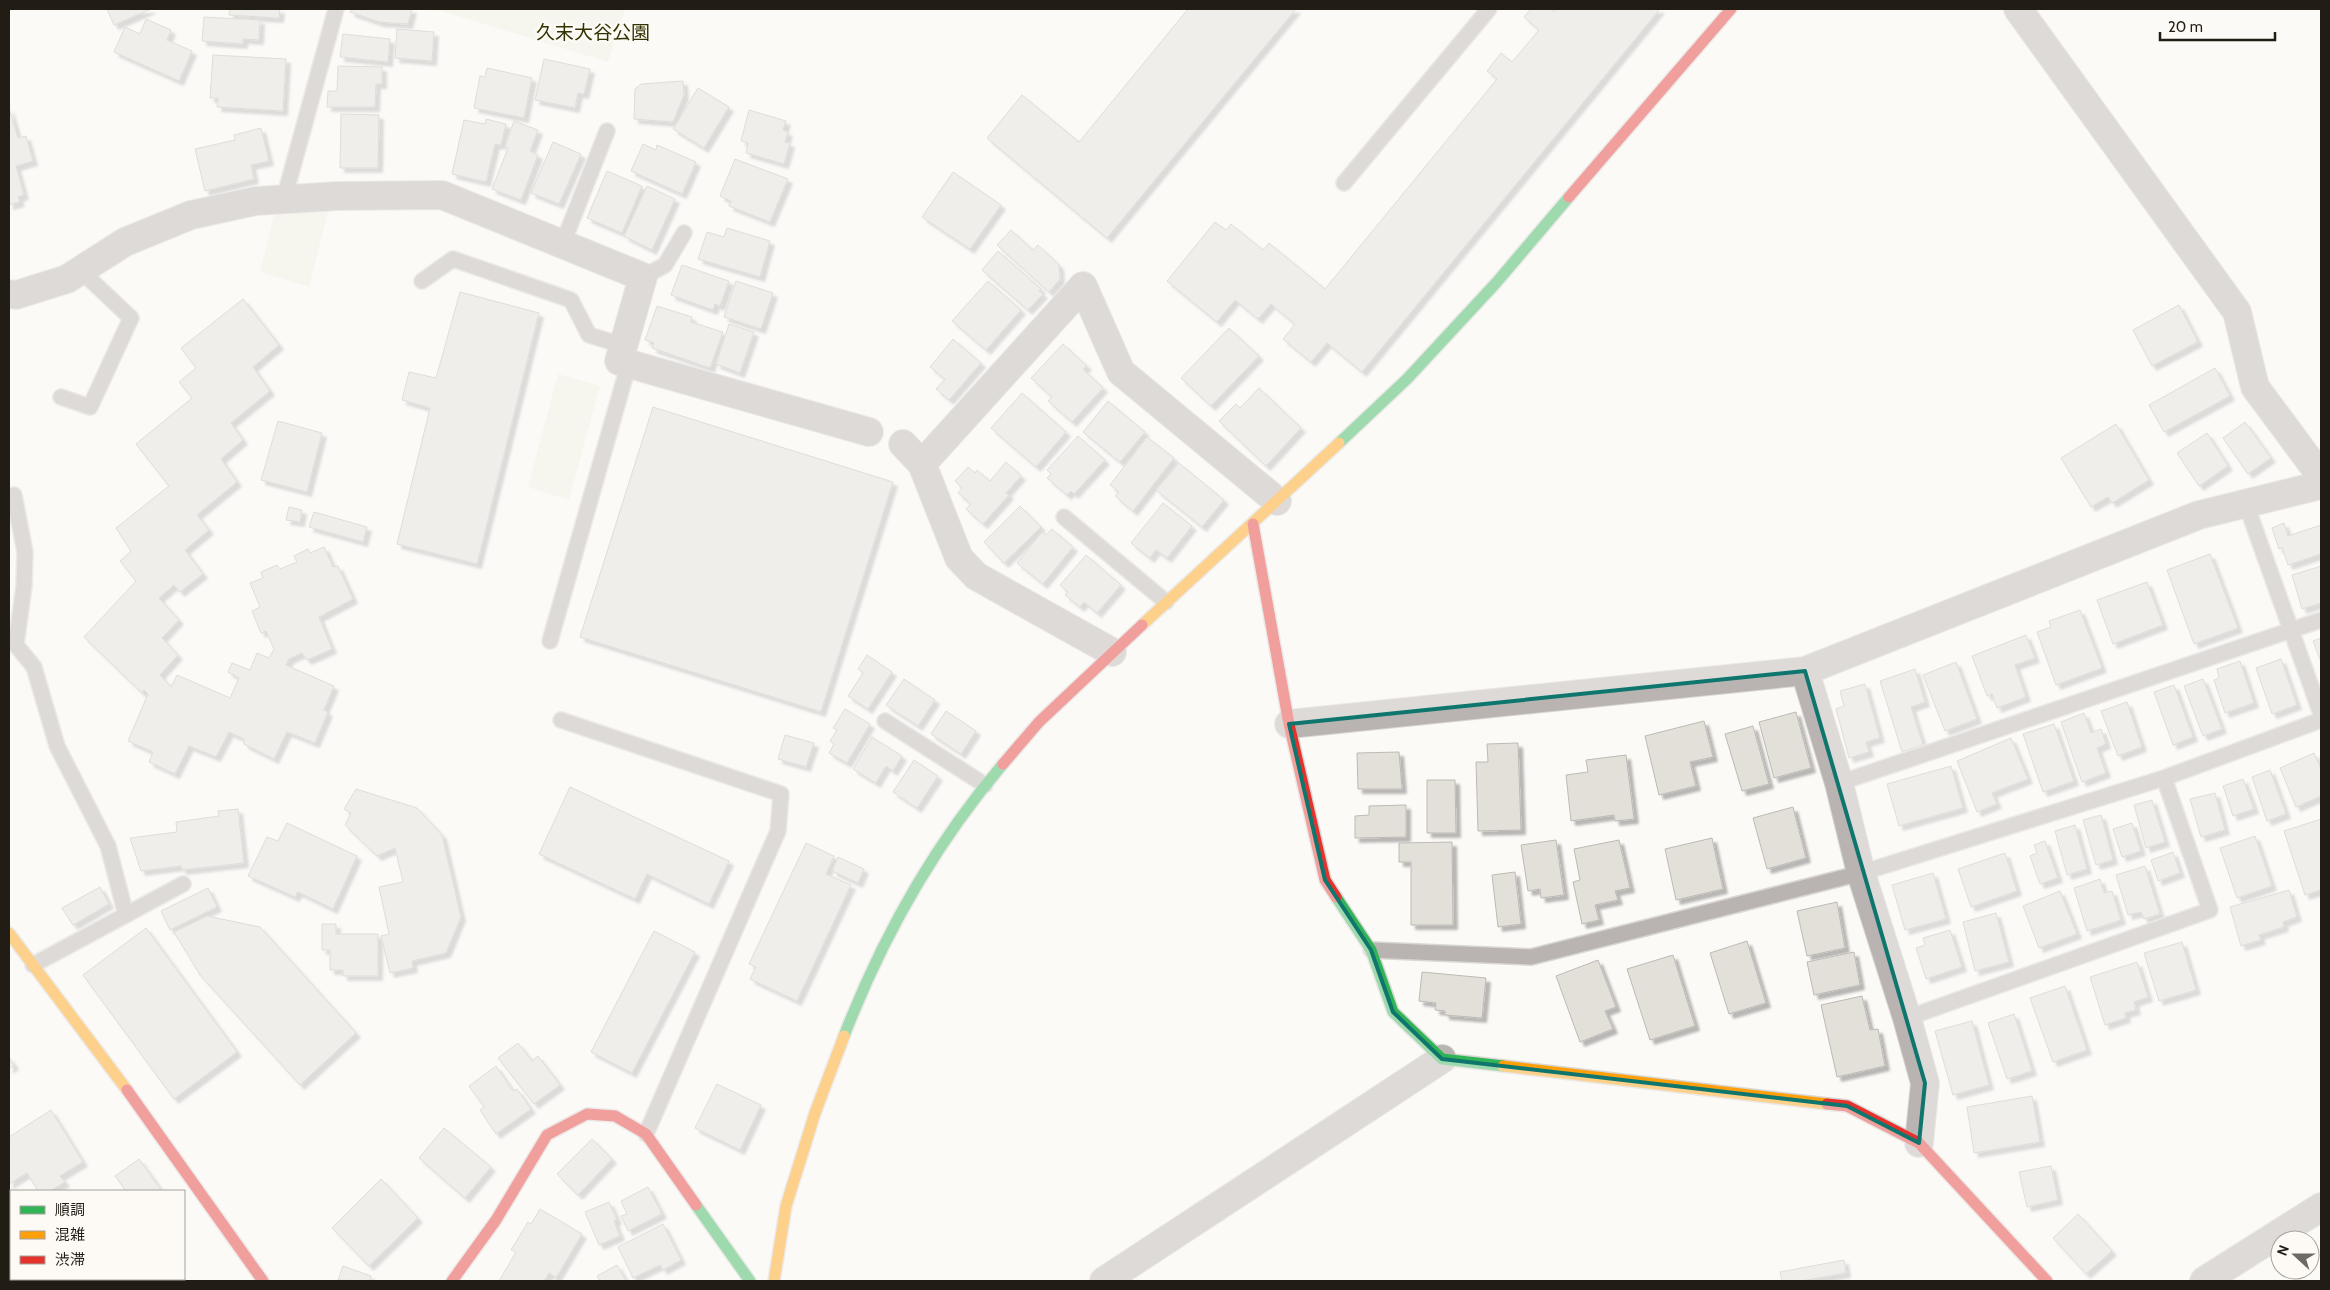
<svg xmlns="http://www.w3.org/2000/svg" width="2330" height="1290" viewBox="0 0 2330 1290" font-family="Cabin,'Noto Sans JP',sans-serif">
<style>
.green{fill:#f0f0e3}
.building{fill:#e3dfd9;stroke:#bdbab4;filter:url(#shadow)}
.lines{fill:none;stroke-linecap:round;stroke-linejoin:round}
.lane-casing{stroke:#d8d7d4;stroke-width:18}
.street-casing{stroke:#d8d7d4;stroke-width:30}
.fast-casing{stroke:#d8d7d4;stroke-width:14}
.slow-casing{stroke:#d8d7d4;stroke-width:14}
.jam-casing{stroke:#d8d7d4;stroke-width:14}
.lane{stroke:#b9b4b2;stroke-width:15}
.street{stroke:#b9b4b2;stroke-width:28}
.fast{stroke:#30b455;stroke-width:11}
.slow{stroke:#ff9f0a;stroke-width:11}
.jam{stroke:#e5322d;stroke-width:11}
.marked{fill:none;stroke:#0f766e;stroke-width:4;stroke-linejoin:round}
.labels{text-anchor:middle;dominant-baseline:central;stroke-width:5;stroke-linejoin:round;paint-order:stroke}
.park-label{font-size:19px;fill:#323300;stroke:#fdfaf6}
</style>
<defs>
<filter id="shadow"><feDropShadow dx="4.5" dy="4.5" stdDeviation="1" flood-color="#0004"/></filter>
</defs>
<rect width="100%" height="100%" fill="#fcfaf7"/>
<path class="green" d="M435 9H625L608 62Z
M328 211 309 287 260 272 274 215Z
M558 374 600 386 569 500 528 487Z"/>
<path class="building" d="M107 9H151L114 25Z
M230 9H280L279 18 229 15Z
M351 9H412L408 24 379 22 350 12Z
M1188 9H1296L1107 238 987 138 1022 95 1079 142Z
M1531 9H1551L1554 12 1556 9H1660L1362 372 1327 343 1311 362 1283 339 1295 324 1271 304 1258 319 1235 300 1217 322 1167 281 1215 222 1226 230 1231 224 1263 250 1269 243 1325 289 1497 79 1487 71 1501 53 1512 62 1539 30 1524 17Z
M204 17 260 20 259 40 243 39V44L202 41Z
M146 19 171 30 167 40 192 51 179 81 114 52 125 27 140 34Z
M397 29 434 32 432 61 395 58Z
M343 34 390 39 388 62 340 57Z
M213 55 286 59 283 111 217 107 218 98H210Z
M544 59 590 69 584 94 578 93 575 108 535 100Z
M338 66 382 67V84H376L375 107H327L328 91H337Z
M487 68 532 78 524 118 474 108 480 76 485 77Z
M683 81 684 95 673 122 634 119 635 89 641 84Z
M698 88 729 107 704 148 673 129Z
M9 108 18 138 26 136 33 161 16 166 24 195 18 197 20 202 9 205Z
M749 110 786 121 783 130 788 132 785 142 790 143 784 164 746 153 748 143 741 141Z
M341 114 379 115 378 168H340Z
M486 119 506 124 501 145 495 144 486 182 452 174 464 120 485 124Z
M514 121 538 130 530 151 538 155 521 200 492 189 508 148 505 146Z
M261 128 269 161 251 165 254 179 205 191 195 149 235 140 234 135Z
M553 142 581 154 559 204 531 193Z
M643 144 656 150 657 145 696 162 682 194 631 171Z
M735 159 788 179 770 222 729 206 731 201 720 196Z
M607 171 642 186 622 233 587 218Z
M953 172 1001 205 970 249 922 217Z
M647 186 675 199 652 250 624 236Z
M727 228 770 241 760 277 698 259 707 232 724 237Z
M1011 230 1033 250 1038 245 1059 265 1060 279 1049 292 997 245Z
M998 251 1041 289 1039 291 1043 294 1028 310 982 270Z
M682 265 729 281 720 306 715 304 713 310 671 295Z
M736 281 773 293 761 329 724 317Z
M988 281 1021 310 986 350 952 321Z
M460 292 539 313 477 564 397 544 430 408 402 400 409 372 436 378Z
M243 299 279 345 253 367 270 391 231 423 243 440 221 459 237 482 197 515 209 530 185 550 203 574 180 592 174 585 159 598 179 620 162 638 178 655 160 675 171 687 177 675 230 698 239 678 228 672 232 663 250 670 257 653 269 658 274 649 266 631 261 633 252 611 260 607 250 583 263 578 261 572 277 565 280 569 297 562 294 556 308 549 310 553 324 547 333 567 338 566 353 599 319 617 332 649 307 660 302 653 289 659 286 665 334 686 324 710 328 712 315 743 287 732 274 759 244 744V739L229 732 216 757 189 746 175 774 149 762 153 752 128 741 148 694 144 690 142 693 84 637 136 581 120 561 131 551 116 528 169 486 136 444 192 398 179 382 196 368 181 348Z
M2179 305 2198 342 2152 366 2133 330Z
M657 306 692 317 691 322 723 332 710 368 652 348 654 343 645 340Z
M729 324 754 332 740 373 716 364Z
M1229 328 1259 356 1211 406 1181 378Z
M953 339 981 363 949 400 936 389 945 379 930 367Z
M1063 344 1087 366 1083 369 1103 388 1072 422 1048 401 1052 397 1031 378Z
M2215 368 2230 396 2164 432 2149 405Z
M1259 388 1301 428 1266 466 1219 421 1236 404 1240 408Z
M1022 393 1066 432 1036 467 991 428Z
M1108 401 1145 432 1120 462 1083 432Z
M653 407 893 482 821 712 580 637Z
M278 421 322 433 307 492 261 480Z
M2245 422 2271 458 2248 474 2223 438Z
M2116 424 2149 480 2112 503 2108 497 2091 507 2061 458Z
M2207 433 2228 466 2199 486 2177 453Z
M1078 436 1105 460 1074 494 1071 491 1067 495 1047 478 1051 474 1047 470Z
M1147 437 1174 458 1133 511 1115 496 1119 492 1110 485Z
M1006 462 1021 476 1006 493 1009 495 983 524 966 509 971 504 958 493 962 488 955 481 968 467 975 473 977 470 990 481Z
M1179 463 1224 500 1202 527 1156 490Z
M1163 503 1192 526 1167 558 1156 550 1150 558 1131 543Z
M1020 506 1041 527 1004 563 984 542Z
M289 507 302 510 300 522 286 520Z
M314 512 367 527 363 542 309 527Z
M2284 523 2288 536 2321 525V554L2288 565 2282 547 2279 549 2272 528Z
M1052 529 1073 547 1043 584 1017 563 1042 532 1046 535Z
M2210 554 2238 628 2194 644 2167 570Z
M1086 555 1121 585 1097 613 1084 602 1080 607 1065 595 1068 592 1060 585Z
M2321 566V603L2302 609 2292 575Z
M2147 582 2163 625 2113 644 2097 600Z
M2080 610 2102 668 2056 685 2037 632 2051 627 2049 621Z
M2026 635 2035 658 2015 665 2026 697 1997 708 1992 694 1987 696 1972 656Z
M2321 638V662L2313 641Z
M867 655 892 672 868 709 848 696 863 673 858 669Z
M2281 659 2297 705 2272 714 2256 668Z
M2240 661 2254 703 2225 713 2214 680 2219 678 2217 669Z
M1956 662 1977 719 1945 731 1923 675Z
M1915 669 1925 702 1911 707 1923 745 1902 752 1880 681Z
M904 679 935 700 918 726 886 705Z
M2203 679 2222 729 2203 736 2184 686Z
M1865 684 1880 738 1866 742 1869 752 1849 758 1836 709 1844 706 1840 691Z
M2174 685 2193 737 2173 745 2154 692Z
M2127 702 2142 747 2118 756 2101 711Z
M845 709 870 724 847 763 829 753 834 744 830 741 837 730 833 728Z
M946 711 976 731 961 754 931 734Z
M1796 712 1811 768 1774 778 1759 722Z
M2084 713 2091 733 2101 729 2106 744 2097 748 2106 773 2082 782 2061 722Z
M1704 721 1713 757 1690 762 1696 786 1659 795 1645 736Z
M2054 724 2074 781 2043 792 2023 734Z
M1753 726 1769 784 1742 791 1725 734Z
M785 735 814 743 806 767 778 759Z
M872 737 902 756 893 771 886 766 876 783 853 769Z
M2011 738 2028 779 1992 793 1997 804 1977 812 1957 761Z
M1518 743 1521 830 1478 831 1476 762H1488L1487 744Z
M1399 752 1402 789H1358L1357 753Z
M2314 753 2321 769V796L2296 807 2280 768Z
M1626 755 1634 819 1615 821 1614 815 1571 821 1566 775 1588 772 1586 760Z
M914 760 938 776 917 808 893 792Z
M1951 766 1963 808 1899 826 1887 784Z
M2270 770 2286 814 2267 821 2252 777Z
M2243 779 2254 809 2233 816 2223 786Z
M1427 780H1455L1456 833H1427Z
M570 787 729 861 709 904 647 874 635 899 539 854Z
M356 789 417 808 442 835 461 917 446 953 412 961 413 968 390 973 381 936 389 934 379 887 403 882 395 848 377 856 345 825 351 813 344 809Z
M2215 793 2225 830 2201 837 2190 799Z
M2152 800 2165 842 2146 848 2134 805Z
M1406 805V837L1355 838V816L1369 815V806Z
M1793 807 1806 858 1767 869 1753 818Z
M238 809 244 863 182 870 181 866 141 871 130 838 177 832 176 822 219 816 218 811Z
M2101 815 2113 860 2096 865 2083 820Z
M2321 819V890L2305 895 2284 831Z
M287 823 357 856 333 909 298 892 295 897 248 876 267 837 278 841Z
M2132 823 2141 851 2122 857 2113 829Z
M2075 825 2087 869 2067 875 2055 831Z
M2255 836 2272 886 2237 898 2220 848Z
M1712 838 1723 889 1676 900 1665 849Z
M1556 840 1564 895 1541 898 1540 889 1528 891 1521 845Z
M1619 840 1630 888 1615 891 1618 900 1595 905 1599 920 1582 924 1573 882 1580 880 1574 849Z
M2045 841 2058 878 2040 884 2030 856 2037 853 2034 845Z
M1452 842 1453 925H1411V862H1399V843Z
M806 843 834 856 826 874 851 885 797 1001 750 979 756 967 749 964Z
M2173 852 2180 873 2158 881 2151 860Z
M2005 853 2017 891 1971 907 1958 869Z
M838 857 864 869 858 883 832 871Z
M2145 866 2160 914 2144 919 2141 912 2128 915 2116 875Z
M1515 872 1521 924 1498 927 1492 875Z
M1933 873 1946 919 1905 930 1892 885Z
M2100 879 2104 893 2112 891 2121 920 2087 931 2074 888Z
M100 887 109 904 73 925 62 908Z
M208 888 217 907 170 930 161 911Z
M2289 890 2297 917 2283 922 2284 927 2259 935 2261 940 2241 946 2230 907Z
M2060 891 2077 934 2039 948 2023 906Z
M1837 902 1845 948 1807 956 1797 911Z
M1996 913 2009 962 1975 971 1963 922Z
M207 916 260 927 356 1033 300 1085 200 975 174 932Z
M322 924H336V934H378V976H343V970H330V950H322Z
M146 928 237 1052 174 1099 83 975Z
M1950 930 1962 967 1926 979 1916 948 1925 945 1923 938Z
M654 931 695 952 632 1073 591 1052Z
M1747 941 1766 1003 1729 1014 1710 953Z
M2182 942 2196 990 2159 1001 2144 953Z
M1854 952 1860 985 1814 995 1807 962Z
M1673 955 1695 1026 1650 1040 1627 969Z
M1598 960 1616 1007 1605 1011 1613 1029 1580 1042 1556 976Z
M2137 962 2148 997 2134 1002 2136 1010 2125 1013 2126 1018 2105 1025 2090 977Z
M1422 972 1486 978 1482 1018 1445 1015V1011L1435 1010 1436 1003 1419 1001Z
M2065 986 2087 1050 2053 1062 2030 998Z
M1862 996 1870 1030 1878 1029 1885 1066 1837 1077 1821 1005Z
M2014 1014 2032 1071 2007 1079 1988 1023Z
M1972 1021 1989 1085 1953 1095 1935 1031Z
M518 1043 532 1061 538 1056 560 1085 534 1104 498 1058Z
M9 1057 14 1065 9 1069Z
M496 1066 513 1091 517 1089 531 1109 496 1134 480 1110 484 1107 469 1086Z
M717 1084 761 1105 740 1150 695 1128Z
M2032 1096 2040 1142 1974 1153 1967 1107Z
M51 1110 83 1162 60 1176 65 1182 50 1191H38L27 1173 9 1184V1137Z
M444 1128 491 1167 465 1198 419 1158Z
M592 1139 612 1159 578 1195 557 1174Z
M139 1159 162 1191H126L115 1176Z
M2051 1166 2058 1200 2027 1207 2019 1172Z
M381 1179 418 1218 369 1266 332 1228Z
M648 1187 662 1214 628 1231 621 1216 627 1214 621 1201Z
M9 1192 11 1196V1216L9 1218Z
M609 1202 617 1220 614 1221 620 1236 599 1245 585 1212Z
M540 1209 582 1234 556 1278 549 1273 544 1281H499L516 1252 511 1250 528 1222 531 1224Z
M2078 1214 2112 1251 2086 1274 2053 1238Z
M663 1224 681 1260 663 1270 660 1265 633 1278 618 1247Z
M1844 1260 1846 1273 1801 1281H1782L1780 1272Z
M617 1265 626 1281H600L597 1276Z
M343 1266 371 1276 369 1281 338 1280Z"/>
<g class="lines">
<g class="lane-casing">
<path id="lane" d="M1344 183 1489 9
M284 199 336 9
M563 243 607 131
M643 277 665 265 684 233
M422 281 453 259 571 300 589 335 622 345
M61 397 90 407 131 318 80 270
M14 495 25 552 24 586 16 645 34 667 57 746 108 846 126 915
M2246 504 2321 714
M1064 517 1166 602
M550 641 629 363
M561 720 781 794 778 831 646 1134
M885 721 985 785
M1839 783 2321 620
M1371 950 1531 957 1861 873 2164 778 2321 720
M33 965 183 884
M1907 1018 2210 910 2164 778"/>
</g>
<g class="street-casing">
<path id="street" d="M2018 9 2237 312 2255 387 2321 476
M9 294 16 295 67 279 125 242 191 215 256 201 338 196 442 195 643 277 619 361 869 432
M903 444 922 464 959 558 976 576 1112 652
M922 464 1083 286 1121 372 1277 501
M1805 671 1839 783 1861 873 1907 1018 1925 1083 1919 1143
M1289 724 1805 671 2199 515 2321 485
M1104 1281 1442 1059
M2204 1281 2321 1207"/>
</g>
<g class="fast-casing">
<path id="fast" d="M1339 443 1407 379 1496 283 1569 197
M1336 897 1371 950 1393 1012 1442 1059 1503 1066
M844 1036C882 938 935 844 1003 764
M696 1205 750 1281"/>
</g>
<g class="slow-casing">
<path id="slow" d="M1142 625 1339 443
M9 933 127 1090
M1503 1066 1827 1104
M774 1281 786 1206 815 1113 844 1036"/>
</g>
<g class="jam-casing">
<path id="jam" d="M1569 197 1731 9
M1253 524 1289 724 1325 880 1336 897
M1003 764 1039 722 1142 625
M127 1090 263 1281
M1827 1104 1847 1106 1919 1143 2047 1281
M452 1281 496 1220 547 1135 587 1114 615 1116 646 1134 696 1205"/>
</g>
<use href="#lane" class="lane"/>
<use href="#street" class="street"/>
<use href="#fast" class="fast"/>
<use href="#slow" class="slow"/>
<use href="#jam" class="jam"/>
</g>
<path d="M0 0H2330V1290H0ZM1805 671 1925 1083 1919 1143 1847 1106 1442 1059 1393 1012 1371 950 1325 880 1289 724Z" fill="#fcfaf7" fill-opacity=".55" fill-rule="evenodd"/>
<path class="marked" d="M1805 671 1925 1083 1919 1143 1847 1106 1442 1059 1393 1012 1371 950 1325 880 1289 724Z"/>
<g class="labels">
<g class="park-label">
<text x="593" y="32">久末大谷公園</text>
</g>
</g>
<rect width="2330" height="1290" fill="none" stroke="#221d14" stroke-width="20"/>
<rect x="10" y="1190" width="175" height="90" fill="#fdfaf6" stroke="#a5a29c"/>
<rect x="20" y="1206" width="25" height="8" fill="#30b455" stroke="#a5a29c"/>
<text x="55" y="1215" font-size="15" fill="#221d14">順調</text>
<rect x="20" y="1231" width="25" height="8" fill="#ff9f0a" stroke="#a5a29c"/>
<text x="55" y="1240" font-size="15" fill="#221d14">混雑</text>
<rect x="20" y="1256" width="25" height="8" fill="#e5322d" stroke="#a5a29c"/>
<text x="55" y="1265" font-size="15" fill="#221d14">渋滞</text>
<g transform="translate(2295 1255) rotate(291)"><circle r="24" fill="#fdfaf6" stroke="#a5a29c"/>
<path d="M0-4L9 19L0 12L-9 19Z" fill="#6e6a63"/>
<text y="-8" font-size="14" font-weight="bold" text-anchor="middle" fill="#221d14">N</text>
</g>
<path d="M2160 32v8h115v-8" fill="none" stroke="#221d14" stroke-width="2.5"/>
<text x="2168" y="32" font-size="15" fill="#221d14" stroke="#fdfaf6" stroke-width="4" paint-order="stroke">20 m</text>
</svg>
